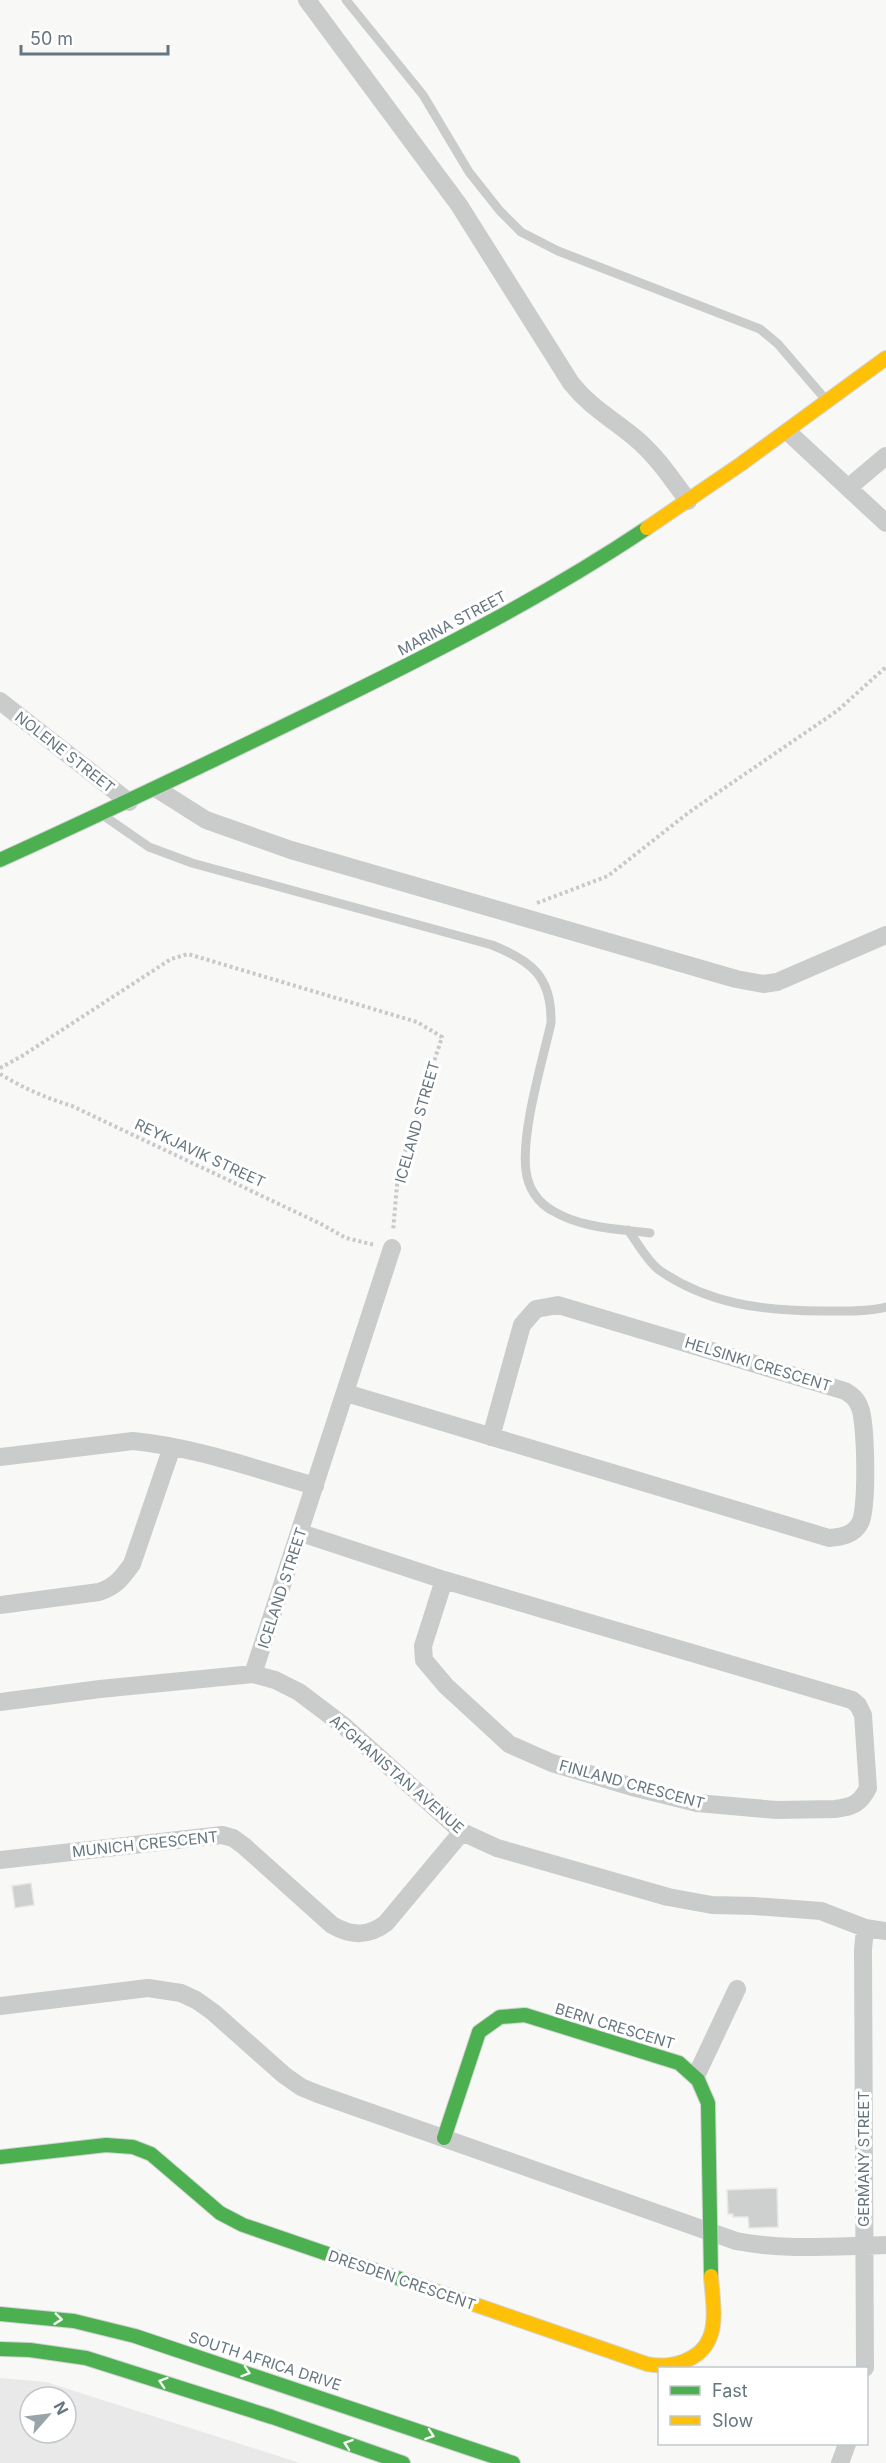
<svg xmlns="http://www.w3.org/2000/svg" width="886" height="2463" viewBox="0 0 886 2463" font-family="Inter,sans-serif">
<style>
.built{fill:#e8e9e8;fill-rule:evenodd}
.building{fill:#ced0d0;stroke:#e7e7e6;stroke-width:1.5}
.lines{fill:none;stroke-linecap:round;stroke-linejoin:round}
.fast-casing{stroke:#d3d4d5;stroke-width:16}
.slow-casing{stroke:#d3d4d5;stroke-width:16}
.path{stroke:#c8c9ca;stroke-width:4;stroke-dasharray:3 3;stroke-linecap:butt}
.lane{stroke:#cacccc;stroke-width:9}
.street{stroke:#cacccc;stroke-width:18}
.fast{stroke:#4caf50;stroke-width:14}
.slow{stroke:#ffc107;stroke-width:14}
.oneway{stroke:#f6fbf6}
.labels{text-anchor:middle;dominant-baseline:central;stroke-width:6;stroke-linejoin:round;paint-order:stroke}
.street-label{font-size:15px;fill:#657680;stroke:#fff}
</style>
<rect width="100%" height="100%" fill="#f8f8f7"/>
<path class="built" d="M0 2378 46 2382 300 2463H0ZM30 2397H66V2433H30Z"/>
<path class="building" d="M31 1883 34 1905 15 1908 12 1886Z
M777 2188 778 2227 749 2228 748 2217H733V2214H728L727 2190Z"/>
<g class="lines">
<g class="fast-casing">
<path id="fast" d="M0 860C112 809 223 756 333 702 441 649 547 595 647 528
M444 2138 479 2032 500 2017 525 2015 679 2063 698 2080 708 2103 711 2276
M0 2157 106 2145 133 2147 151 2154 220 2213 243 2225 424 2287
M0 2314 74 2321 135 2336 513 2463
M0 2349 30 2350 86 2358 272 2417 403 2463"/>
</g>
<g class="slow-casing">
<path id="slow" d="M647 528 741 464 886 358
M424 2287 647 2364C670 2369 701 2361 710 2337 717 2320 712 2294 711 2276"/>
</g>
<path class="path" d="M537 903 608 876 688 813 837 711 886 667
M0 1068 22 1056 171 959 188 954 417 1022 442 1037 398 1174 393 1231
M0 1074C23 1088 46 1098 72 1106L319 1223 346 1238 375 1245"/>
<path class="lane" d="M346 0 423 95 469 172 500 211 521 232 558 251 760 329 778 344 826 400
M104 816 149 847 192 863 492 945C532 961 552 977 551 1023 542 1063 521 1132 526 1171 528 1188 538 1203 553 1211 581 1228 618 1229 650 1233
M628 1230C637 1242 647 1261 659 1270 708 1304 763 1311 822 1311 842 1311 866 1312 886 1307"/>
<path class="street" d="M307 0 459 205 571 383C590 407 611 418 634 437 656 455 672 479 688 501
M788 432 886 523
M848 488 886 456
M0 701 129 802
M157 789 206 820 291 850 736 979 763 984 777 982 886 935
M346 1393 829 1538C841 1537 854 1535 860 1523 868 1509 866 1423 860 1408 857 1399 852 1395 845 1391L558 1305 536 1309 522 1325 491 1437
M0 1457 133 1441C195 1447 255 1469 315 1486
M301 1533 444 1580 852 1700 858 1705 863 1715 868 1788C860 1804 852 1807 835 1809L777 1810 697 1803 636 1788 552 1763 509 1744 446 1686 424 1660 423 1646 444 1580
M0 1605 99 1592C115 1587 122 1578 132 1564L172 1447
M253 1674 392 1248
M0 1702 100 1689 253 1674 275 1680 299 1692 344 1726 462 1832 497 1848 668 1897 712 1905 754 1906 821 1911 865 1928 863 1950 865 2368
M0 1860 222 1835 233 1838 244 1846 332 1925C351 1936 368 1937 386 1923L462 1832
M865 1928 886 1931
M0 2006 148 1988 181 1993 196 2000 213 2012 284 2075 301 2087 318 2094 736 2241C786 2251 836 2246 886 2245
M696 2076 737 1989
M840 2463 847 2444"/>
<use href="#fast" class="fast"/>
<use href="#slow" class="slow"/>
</g>
<defs><path id="oneway-chevron" d="M-2-3.5L2.5 0L-2 3.5" fill="none" stroke-width="1.6" stroke-linecap="round" stroke-linejoin="round" transform="scale(1.5)"/></defs>
<g class="oneway">
<use href="#oneway-chevron" transform="translate(58 2319) rotate(6)"/>
<use href="#oneway-chevron" transform="translate(246 2372) rotate(18)"/>
<use href="#oneway-chevron" transform="translate(163 2382) rotate(-162)"/>
<use href="#oneway-chevron" transform="translate(430 2435) rotate(19)"/>
<use href="#oneway-chevron" transform="translate(348 2444) rotate(-161)"/>
</g>
<g class="labels">
<g class="street-label">
<text transform="translate(452 623) rotate(-28)">MARINA STREET</text>
<text transform="translate(65 752) rotate(38)">NOLENE STREET</text>
<text transform="translate(417 1122) rotate(-74)">ICELAND STREET</text>
<text transform="translate(200 1153) rotate(25)">REYKJAVIK STREET</text>
<text transform="translate(758 1364) rotate(17)">HELSINKI CRESCENT</text>
<text transform="translate(282 1588) rotate(-72)">ICELAND STREET</text>
<text transform="translate(397 1774) rotate(41)">AFGHANISTAN AVENUE</text>
<text transform="translate(632 1784) rotate(15)">FINLAND CRESCENT</text>
<text transform="translate(145 1844) rotate(-6)">MUNICH CRESCENT</text>
<text transform="translate(615 2026) rotate(17)">BERN CRESCENT</text>
<text transform="translate(863 2159) rotate(-90)">GERMANY STREET</text>
<text transform="translate(402 2280) rotate(19)">DRESDEN CRESCENT</text>
<text transform="translate(265 2361) rotate(18)">SOUTH AFRICA DRIVE</text>
</g>
</g>
<rect x="658" y="2367" width="210" height="78" fill="#ffffff" stroke="#c1c8cc" stroke-width="1.5"/>
<rect x="670" y="2386" width="30" height="9" fill="#4caf50" stroke="#c1c8cc" stroke-width="1.5"/>
<text x="712" y="2397" font-size="18" fill="#657680">Fast</text>
<rect x="670" y="2416" width="30" height="9" fill="#ffc107" stroke="#c1c8cc" stroke-width="1.5"/>
<text x="712" y="2427" font-size="18" fill="#657680">Slow</text>
<g transform="translate(48 2415) rotate(62)"><circle r="28" fill="#ffffff" stroke="#c1c8cc" stroke-width="1.5"/>
<path d="M0-4.5L10 22L0 15L-10 22Z" fill="#98a4aa"/>
<text y="-9" font-size="16" font-weight="bold" text-anchor="middle" fill="#657680">N</text>
</g>
<path d="M21 45v9h147v-9" fill="none" stroke="#657680" stroke-width="3"/>
<text x="30" y="45" font-size="18" fill="#657680" stroke="#ffffff" stroke-width="4.5" paint-order="stroke">50 m</text>
</svg>
